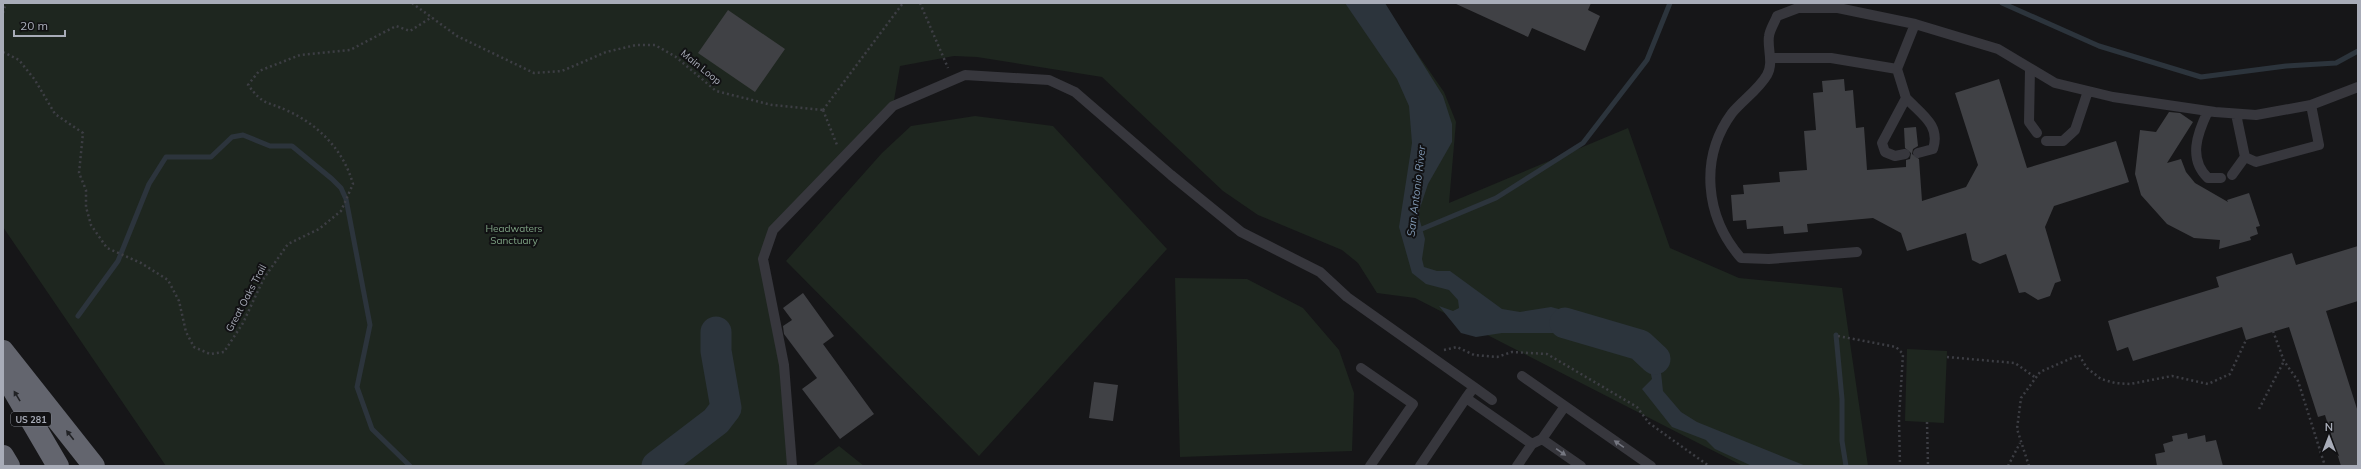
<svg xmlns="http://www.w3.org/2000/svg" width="2361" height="469" viewBox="0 0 2361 469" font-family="Mulish,sans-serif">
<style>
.green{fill:#1e261f}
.water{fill:#2c343c}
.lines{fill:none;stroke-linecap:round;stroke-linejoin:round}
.stream{stroke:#2c343c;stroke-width:5}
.river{stroke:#2c343c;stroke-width:31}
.building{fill:#404145}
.path{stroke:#3d3e44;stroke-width:2.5;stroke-dasharray:2 3;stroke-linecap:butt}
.lane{stroke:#37373d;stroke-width:10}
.highway{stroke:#63656e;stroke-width:22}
.oneway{fill:#212225}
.oneway2{fill:#757781}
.labels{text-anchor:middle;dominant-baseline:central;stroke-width:4;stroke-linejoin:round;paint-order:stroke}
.shield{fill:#111113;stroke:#7b7e86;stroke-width:1}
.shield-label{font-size:9px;font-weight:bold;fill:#a8acb8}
.street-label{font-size:10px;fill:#a8acb8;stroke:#111113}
.park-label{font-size:10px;fill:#7fa384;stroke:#111113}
.water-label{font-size:11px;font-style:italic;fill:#7f97b2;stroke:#111113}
</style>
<rect width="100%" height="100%" fill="#161618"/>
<path class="green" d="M3 3H1382L1444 92 1456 122 1449 203 1628 128 1670 248 1739 278 1842 288 1868 466H1743L1415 298 1377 293 1358 263 1342 250 1258 215 1223 191 1102 77 977 57 954 56 900 66 893 106 773 230 763 260 784 365 792 466H166L3 227Z
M975 116 1053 126 1167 249 979 456 786 261 882 153 911 126Z
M1175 278 1247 279 1303 308 1339 350 1354 393 1352 451 1180 457Z
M1907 349 1947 351 1944 423 1905 421Z
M839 446 864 466H812Z"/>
<path class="water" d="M1345 3H1385L1443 96 1452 124V142L1428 184 1418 214 1425 239 1422 259 1424 267 1437 271H1450L1502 309 1520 312 1551 307 1608 322 1647 340 1659 354 1663 391 1681 412 1697 422 1806 466H1752L1715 449 1706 440 1672 427 1642 389 1652 379 1648 361 1611 333 1598 338 1594 344 1584 343 1558 333H1502L1476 337 1461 333 1439 306 1453 311 1459 308 1458 300 1449 290 1426 284 1412 273 1399 227 1412 143 1409 106 1397 79Z"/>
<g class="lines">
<path class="stream" d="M2002 3 2099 46 2201 77 2286 66 2336 63 2358 51
M1417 231 1496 198 1583 143 1647 60 1670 3
M78 316 118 261 149 184 166 157H211L232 137 243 135 270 146H292L332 179 341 188 346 199 370 325 357 387 372 429 410 466
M1836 335 1842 399V441L1846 466"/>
<path class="river" d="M1565 323 1640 345 1655 359
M657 466 716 421 726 408 716 351V332"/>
</g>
<path class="building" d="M1454 3H1591L1588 10 1600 16 1585 51 1532 28 1528 37Z
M728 10 785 49 755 92 698 53Z
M1844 79 1845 91 1853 90 1856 128 1864 127 1867 170 1906 167V160L1910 159 1911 153 1905 148 1904 128 1916 127 1918 146 1913 149 1912 154 1919 159 1922 201 1966 187 1978 165 1955 93 1999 79 2027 168 2116 141 2129 182 2054 206 2045 227 2061 281 2055 283 2050 296 2038 300 2025 292 2019 293 2006 254 1980 264 1972 260 1966 233 1907 251 1901 233 1873 218 1807 224 1808 232 1784 234 1783 226 1747 229 1746 220 1733 221 1731 195 1744 194 1743 185 1780 182 1779 172 1807 170 1804 131 1816 130 1813 93 1823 92 1822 81Z
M2169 112 2180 113 2193 122 2167 163 2181 159 2186 172 2195 183 2228 202 2227 200 2249 193 2260 226 2256 227 2258 234 2250 237 2251 240 2219 249 2220 240 2194 238 2167 224 2141 195 2135 174 2140 130 2156 132Z
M2358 246V301L2326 311 2358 412V466H2341L2325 415 2318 417 2289 327 2246 340 2242 327 2133 361 2128 347 2117 351 2108 321 2219 287 2216 277 2292 253 2296 265Z
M803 293 834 336 823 344 874 414 840 439 802 389 817 378 784 334 783 326 792 320 783 308Z
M1094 382 1118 385 1113 421 1089 418Z
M2187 433 2188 439 2205 435 2206 442 2216 440 2223 466H2157L2155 454 2165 452 2163 444 2173 441 2172 436Z"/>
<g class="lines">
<path class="path" d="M412 3 457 36 534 73 562 71 606 52 636 45H655L676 57 716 91 772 105 823 110
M920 3 948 68
M3 13 6 3
M3 52 19 60 35 80 55 114 83 133 79 173 86 190V207L91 225 107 248 141 263 168 280 179 301 186 332 194 347 210 354 224 352 243 323 264 278 288 244 319 229 341 211 353 184C344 151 319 125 288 111 265 100 265 107 248 85L259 71 300 55 350 50 396 26 410 31 432 17
M823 110 903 3
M823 110 837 145
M2273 331 2284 361 2298 381 2325 466
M1838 336 1896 347 1903 354 1899 418 1900 466
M1444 350 1457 347 1474 355 1497 357 1512 352 1547 354 1637 407 1649 423 1709 466
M1947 357 2015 363 2036 378
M2259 409 2284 361
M1927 422 1928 466
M2008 466 2020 443
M2029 466 2017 429 2021 398 2040 372 2079 355 2087 368 2101 379 2115 383 2130 384 2172 376 2208 384 2230 374 2246 340"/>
<path class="lane" d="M1770 58H1831L1897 69 1915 24
M1897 69 1906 98 1882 143 1885 152 1895 156 1905 154
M2030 69 2029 122 2037 133
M1906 98C1921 114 1941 125 1933 149L1918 153
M2208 111C2197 134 2188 159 2208 178H2221
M2236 114 2245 157 2256 162 2319 145 2311 105
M2046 141H2063L2075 130 2088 91
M2232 175 2245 157
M1857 252 1769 259 1741 258C1705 217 1699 158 1732 113 1743 100 1759 89 1767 75 1774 63 1767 48 1769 36 1770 29 1775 22 1777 16L1798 8H1838L1915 24 1998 49 2055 83 2113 97 2215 112 2256 115 2311 105 2358 87
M1361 368 1413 404 1370 466
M1522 376 1651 466
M1474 387 1492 400
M1542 439 1581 466
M1532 444 1542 439 1565 406
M792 466 784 365 763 259 773 230 893 106 965 75 1049 80 1075 92 1171 175 1241 232 1320 272 1347 297 1474 387 1466 398 1532 444 1517 466
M1420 466 1466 398"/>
<path class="highway" d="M3 351 94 466
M3 372 58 466
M3 456 9 466"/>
</g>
<defs><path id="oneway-solid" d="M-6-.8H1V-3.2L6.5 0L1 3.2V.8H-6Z"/></defs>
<g class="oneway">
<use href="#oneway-solid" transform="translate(17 396) rotate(-121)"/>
<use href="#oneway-solid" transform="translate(70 435) rotate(-128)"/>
</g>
<g class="oneway2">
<use href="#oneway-solid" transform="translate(1619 444) rotate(-145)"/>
<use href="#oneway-solid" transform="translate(1561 452) rotate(35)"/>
</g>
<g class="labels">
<rect class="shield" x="11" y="412" width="40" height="14" rx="3"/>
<g class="shield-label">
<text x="31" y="419">US 281</text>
</g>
<g class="street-label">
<text transform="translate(701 67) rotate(39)">Main Loop</text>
<text transform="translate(246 298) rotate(-62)">Great Oaks Trail</text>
</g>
<g class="park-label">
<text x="514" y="228">Headwaters<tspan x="514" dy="12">Sanctuary</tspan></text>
</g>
<g class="water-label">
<text transform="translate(1416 191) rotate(-83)">San Antonio River</text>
</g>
</g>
<rect width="2361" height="469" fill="none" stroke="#a8acb8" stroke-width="8"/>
<g transform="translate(2329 437)" stroke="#111113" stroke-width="3" paint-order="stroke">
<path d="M0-3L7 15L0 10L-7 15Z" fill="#a8acb8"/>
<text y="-6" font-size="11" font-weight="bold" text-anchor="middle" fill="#a8acb8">N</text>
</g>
<path d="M14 30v6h51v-6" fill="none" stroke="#a8acb8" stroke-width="2"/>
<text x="20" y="30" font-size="12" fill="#a8acb8" stroke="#111113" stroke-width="3" paint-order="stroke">20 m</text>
</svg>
